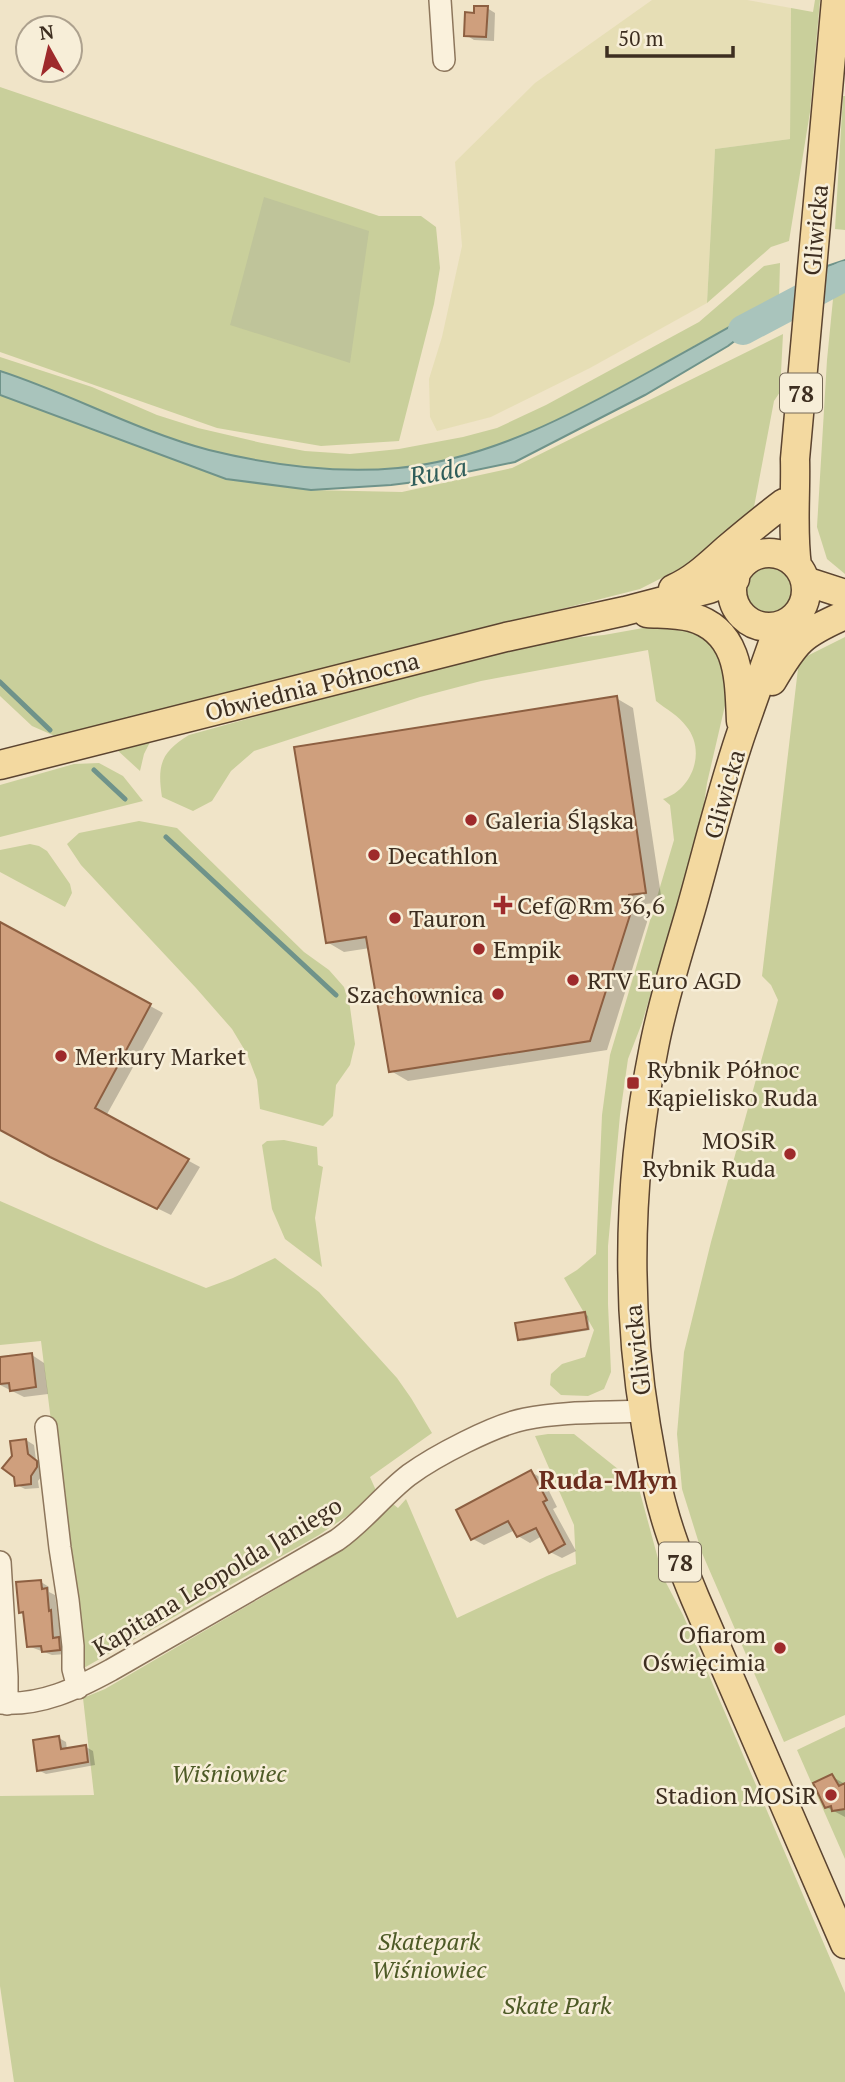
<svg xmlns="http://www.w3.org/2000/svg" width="845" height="2082" viewBox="0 0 845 2082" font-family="'PT Serif',serif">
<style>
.farmland{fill:#e6deb5}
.green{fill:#c9cf9b}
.cemetery{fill:#bfc49a}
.water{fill:#a9c4bc;stroke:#6f938a;stroke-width:2}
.shadow{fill:#0003}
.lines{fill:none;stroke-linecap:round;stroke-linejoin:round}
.stream{stroke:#6f938a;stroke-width:5}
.river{stroke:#a9c4bc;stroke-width:30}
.building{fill:#cf9f7d;stroke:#8d5f41;stroke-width:2}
.minor-casing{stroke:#8d765c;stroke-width:24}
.major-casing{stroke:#5b4430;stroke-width:31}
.minor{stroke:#faf1dc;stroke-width:21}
.major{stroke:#f3d9a0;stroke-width:28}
.poi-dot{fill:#9e2a2b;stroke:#f7eed8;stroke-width:2.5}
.labels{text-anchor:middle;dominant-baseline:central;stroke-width:5;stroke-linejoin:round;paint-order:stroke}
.shield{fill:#f7eed8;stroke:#756857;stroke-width:2}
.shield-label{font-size:23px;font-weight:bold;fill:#3d2e20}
.street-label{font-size:24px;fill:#3d2e20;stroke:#f7eed8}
.poi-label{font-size:24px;fill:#3d2e20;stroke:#f7eed8;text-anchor:start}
.park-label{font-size:24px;font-style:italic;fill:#4d5a26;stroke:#f7eed8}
.water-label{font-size:26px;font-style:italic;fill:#2f5d5a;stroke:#f7eed8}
.neighbourhood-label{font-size:26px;font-weight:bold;fill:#6b2e1e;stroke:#f7eed8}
</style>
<rect width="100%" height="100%" fill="#f0e4c8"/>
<path class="farmland" d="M652 0H747L791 8 790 139 715 149 707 303 590 368 491 417 437 431 430 417 429 379 442 337 462 246 455 162 535 83Z"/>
<path class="green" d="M815 0H820L810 112 789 241 771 247 707 303 715 149 790 139 791 8 813 12Z
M0 87 379 216H421L436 227 440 268 434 304 399 441 321 446 217 428 0 352Z
M843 96H845V230L835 229Z
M780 263 779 299C736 323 693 347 649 371 572 414 488 460 398 468 335 474 270 465 209 450 137 431 71 394 0 371V357L92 387 157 415 198 428 262 443 305 451 350 454 399 449 463 437 497 428 546 405 699 322 764 266Z
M845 282V574L827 559 817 527 827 360 834 289Z
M783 334 780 392 774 401 754 507 695 561 640 589 57 737 32 726 0 696V395L226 479 311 490 402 492 512 468Z
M745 590a24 24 0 1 1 48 0a24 24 0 1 1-48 0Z
M660 625 703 632 725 660 730 684 707 783 701 825 642 1023 628 1059 620 1115 608 1246V1304L611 1372 604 1389 588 1396 561 1395 550 1385 551 1374 562 1364 585 1357 594 1330 564 1278 577 1270 596 1254 602 1115 610 1055 674 840 670 805 663 799C692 790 707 751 686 726 679 716 666 709 656 701L648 650 481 681 420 697 254 751 231 771 212 801 193 811 162 797C157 765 161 752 189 735L297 705 347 685 530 642 604 635Z
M845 637V1715L784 1742 702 1553 682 1489 677 1434 684 1352 711 1242 778 1000 771 985 762 976 799 660Z
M151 740 144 754 140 771 116 749Z
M99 763 123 776 143 801 0 837V785L74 764Z
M139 821 177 828 304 952 329 970 344 987 350 1007 355 1044 350 1065 336 1085 333 1116 323 1126 260 1109 257 1080 247 1054 232 1029 196 988 81 865 67 844 79 833Z
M30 844 39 846 47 851 70 884 72 893 65 907 0 872V850Z
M284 1140 317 1147 318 1165 323 1167 315 1218 322 1267 285 1239 272 1209 262 1145 267 1141Z
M0 1201 105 1247 206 1288 233 1278 275 1258 319 1292 397 1378 411 1398 432 1433 370 1477 378 1495 319 1535 82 1669 41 1341 0 1345Z
M548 1434H574L638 1485 663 1577 683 1615 711 1680 845 1993V2082H14L0 1986V1796L94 1795 83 1698 105 1689 312 1568 393 1504 398 1508 406 1499 457 1618 547 1576 576 1564 574 1525 535 1436Z
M845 1727V1859L797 1750Z"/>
<path class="cemetery" d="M264 197 369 231 350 363 230 325Z"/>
<path class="water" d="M845 260V285L823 301 827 266Z
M779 299V326C758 327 744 333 728 346L645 395 515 462 423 481 391 485 311 490 226 479 0 395V371C71 394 137 431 209 450 270 465 335 474 398 468 490 459 575 413 654 369 696 346 738 322 779 299Z"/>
<path class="shadow" d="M487 8 495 13 494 41 474 40 466 35Z
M616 698 633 708 662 902 646 904 647 922 607 1050 408 1081 391 1071 370 948 344 952 327 942Z
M0 924 163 1013 106 1116 200 1167 171 1215 65 1163 0 1128Z
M585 1314 588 1316 590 1330 523 1341 520 1339Z
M32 1355 44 1363 48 1394 24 1397 0 1385V1359Z
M26 1440 34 1445 36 1460 44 1467 45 1472 38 1481 39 1488 25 1489 17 1485 16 1477Z
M531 1472 543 1479 557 1507 553 1509 576 1551 562 1558 550 1552 542 1536 530 1543 518 1536 515 1530 484 1545 473 1539Z
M41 1582 49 1587V1592L55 1595 61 1641 67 1644V1654L52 1655 28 1646 25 1614 21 1612Z
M59 1738 66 1742 67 1750 86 1747 93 1751 95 1765 46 1774 38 1770Z
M831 1776 845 1784V1817L826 1807Z"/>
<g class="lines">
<path class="stream" d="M0 682 50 730
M94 770 125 799
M166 837 336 995"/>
<path class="river" d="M743 330 845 276"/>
</g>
<path class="building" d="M474 6H488L486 37 464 36 465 12 474 13Z
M617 696 646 893 629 895 631 912 590 1041 389 1072 366 937 326 943 294 747Z
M0 922 151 1004 95 1108 189 1159 157 1209 50 1157 0 1130Z
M585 1312 588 1329 518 1340 515 1323Z
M32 1353 36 1387 10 1391 9 1383 0 1384V1357Z
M26 1439 28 1454 37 1461V1467L31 1476V1484L15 1486 14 1477 2 1468 12 1456 10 1441Z
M531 1470 547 1500 543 1502 565 1544 549 1553 536 1528 517 1537 508 1521 471 1540 456 1510Z
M41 1580 42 1589 47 1588 49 1611 51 1610 53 1638 59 1637 60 1650 42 1652 41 1646 27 1647 23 1612 19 1613 16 1582Z
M59 1736 61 1749 86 1745 88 1762 37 1771 33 1740Z
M832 1774 839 1786 845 1783V1809L832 1811 831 1806 825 1808 813 1783Z"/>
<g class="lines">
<g class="minor-casing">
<path id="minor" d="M440 0 444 60
M46 1427 60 1548 68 1600 73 1646V1669L78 1688
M0 1562 7 1677V1704
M0 1703C41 1706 76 1689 111 1670L337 1540C364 1521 383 1495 409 1475 435 1456 494 1425 525 1419 564 1411 604 1413 644 1411"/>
</g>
<g class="major-casing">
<path id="major" d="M732 590a37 37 0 1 1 74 0a37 37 0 1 1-74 0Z
M797 566C792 531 796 495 795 459L836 0
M805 581 845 594
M673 589C694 580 709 565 727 549 746 533 764 518 784 503
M647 613C662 614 677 614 691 617 741 631 739 680 741 721
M779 626C767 661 754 696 742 731 722 789 708 849 691 909 678 954 663 1000 654 1047 629 1171 625 1300 646 1426 651 1453 655 1482 663 1509 671 1539 683 1569 695 1598L845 1944
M772 681C796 640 802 634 845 615
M0 765 506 637 625 611 709 589 735 579"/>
</g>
<use href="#minor" class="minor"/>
<use href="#major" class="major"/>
</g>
<g class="poi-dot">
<circle cx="471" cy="820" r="7"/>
<circle cx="374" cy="855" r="7"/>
<path d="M499.5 894.5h7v7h7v7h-7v7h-7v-7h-7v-7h7z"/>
<circle cx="395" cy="918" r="7"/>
<circle cx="479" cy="949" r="7"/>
<circle cx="573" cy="980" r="7"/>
<circle cx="498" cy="994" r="7"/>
<circle cx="61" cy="1056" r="7"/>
<rect x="626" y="1076" width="14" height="14" rx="3.5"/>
<circle cx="790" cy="1154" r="7"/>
<circle cx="780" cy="1648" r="7"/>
<circle cx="831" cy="1795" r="7"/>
</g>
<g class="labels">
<g class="shield">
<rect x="780" y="373.5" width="42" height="39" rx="5"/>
<rect x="659" y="1542.5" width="42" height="39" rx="5"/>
</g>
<g class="shield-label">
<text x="801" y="393">78</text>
<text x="680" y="1562">78</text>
</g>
<g class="street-label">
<text transform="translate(815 230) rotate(-85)">Gliwicka</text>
<text transform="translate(312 686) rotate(-14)">Obwiednia Północna</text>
<text transform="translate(724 794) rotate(-74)">Gliwicka</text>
<text transform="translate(637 1350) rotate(-96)">Gliwicka</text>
<text transform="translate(217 1576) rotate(-31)">Kapitana Leopolda Janiego</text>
</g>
<g class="poi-label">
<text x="485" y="820">Galeria Śląska</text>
<text x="388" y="855">Decathlon</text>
<text x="517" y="905">Cef@Rm 36,6</text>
<text x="409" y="918">Tauron</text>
<text x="493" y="949">Empik</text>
<text x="587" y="980">RTV Euro AGD</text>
<text x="484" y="994" text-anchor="end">Szachownica</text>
<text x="75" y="1056">Merkury Market</text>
<text x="647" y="1069">Rybnik Północ<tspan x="647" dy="28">Kąpielisko Ruda</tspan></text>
<text x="776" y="1140" text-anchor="end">MOSiR<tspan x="776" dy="28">Rybnik Ruda</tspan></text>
<text x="766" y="1634" text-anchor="end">Ofiarom<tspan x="766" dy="28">Oświęcimia</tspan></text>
<text x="817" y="1795" text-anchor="end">Stadion MOSiR</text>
</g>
<g class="park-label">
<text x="229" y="1773">Wiśniowiec</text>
<text x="429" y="1941">Skatepark<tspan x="429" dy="28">Wiśniowiec</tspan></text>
<text x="557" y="2005">Skate Park</text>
</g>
<g class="water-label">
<text transform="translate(438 471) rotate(-11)">Ruda</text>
</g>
<g class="neighbourhood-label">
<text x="608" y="1479">Ruda-Młyn</text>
</g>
</g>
<g transform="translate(49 49) rotate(352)"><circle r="33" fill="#f7eed8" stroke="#ada18e" stroke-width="2"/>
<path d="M0-5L12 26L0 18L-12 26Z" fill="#9e2a2b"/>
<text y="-10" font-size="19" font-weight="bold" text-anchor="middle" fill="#3d2e20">N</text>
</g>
<path d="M607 46v10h126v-10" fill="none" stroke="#3d2e20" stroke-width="3.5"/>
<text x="618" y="46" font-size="21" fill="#3d2e20" stroke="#f7eed8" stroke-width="5" paint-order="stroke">50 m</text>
</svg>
